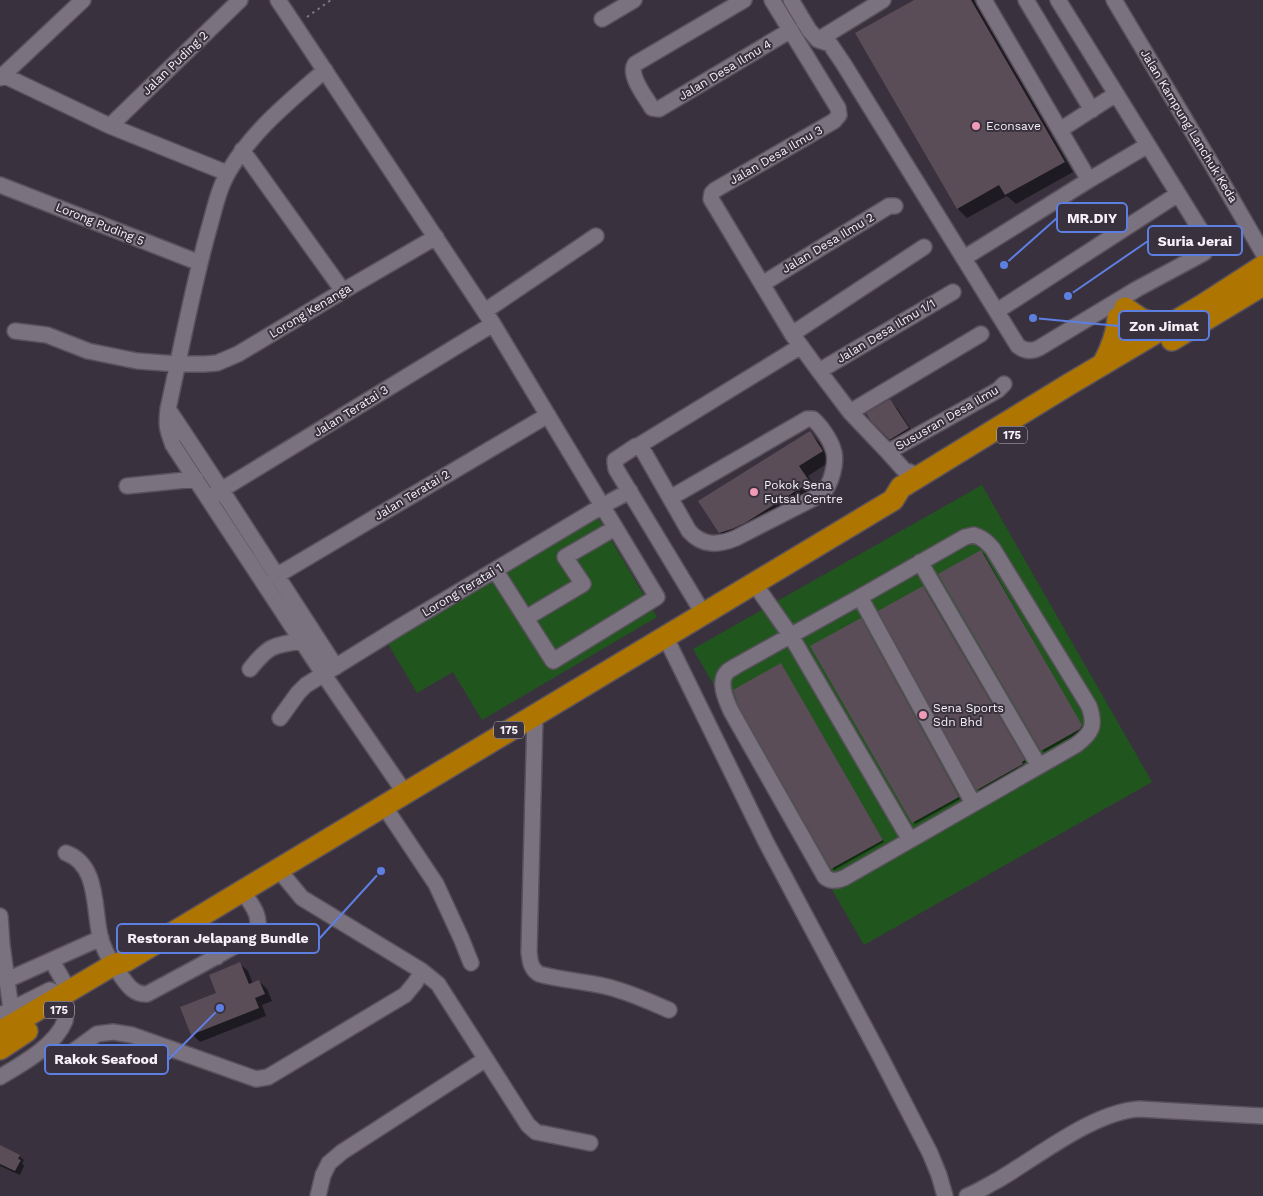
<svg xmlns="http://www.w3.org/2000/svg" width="1263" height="1196" viewBox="0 0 1263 1196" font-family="'Work Sans',sans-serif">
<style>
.green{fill:#20551d}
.shadow{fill:#0007}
.building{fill:#5a4d58}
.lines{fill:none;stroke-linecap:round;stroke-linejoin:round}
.minor-casing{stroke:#59515c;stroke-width:18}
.highway-casing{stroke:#59515c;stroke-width:24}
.path{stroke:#7f7983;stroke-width:2;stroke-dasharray:2.5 4;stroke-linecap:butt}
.minor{stroke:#7b7280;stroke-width:15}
.highway{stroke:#ae7500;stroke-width:21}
.poi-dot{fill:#f09ab6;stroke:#39323e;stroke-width:2}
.labels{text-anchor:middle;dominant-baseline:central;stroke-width:4;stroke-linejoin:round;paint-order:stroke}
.shield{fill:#39323e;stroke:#beb8c2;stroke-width:1}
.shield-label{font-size:11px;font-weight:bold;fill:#f7f2fa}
.street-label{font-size:12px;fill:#f7f2fa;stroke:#39323e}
.poi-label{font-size:12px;fill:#f7f2fa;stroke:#39323e;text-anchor:start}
.leader{fill:none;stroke:#5e7fe2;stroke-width:2}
.callout-dot{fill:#5e7fe2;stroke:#39323e;stroke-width:2}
.callout{fill:#39323e;stroke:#5e7fe2;stroke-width:2}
.callout-label{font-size:14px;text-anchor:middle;font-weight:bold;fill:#f7f2fa}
</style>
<rect width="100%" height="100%" fill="#39323e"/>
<path class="green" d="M982 485 1152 782 864 945 693 649Z
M598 518 657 617 482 720 453 672 417 693 387 642Z"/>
<path class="shadow" d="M917 0H974L1073 172 1016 204 1007 196 967 218 958 209Z
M890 401 897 408 915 436 897 446 872 420Z
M810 433 819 442 831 461 808 476 819 492 730 542 720 533Z
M981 552 984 554 1083 728 1082 731 1044 752 1042 750Z
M925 589 1026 762 1023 764 1024 766 980 791 976 787Z
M862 621 960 799 915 824 812 647Z
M781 664 884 842 834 870 741 706Z
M240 964 248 971 253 984 259 981 267 989 272 1001 262 1005 266 1016 200 1042 192 1034 218 994Z
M0 1147 19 1156 24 1160 22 1163 24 1166 20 1175 0 1166Z"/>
<path class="building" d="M914 0H971L1065 162 1005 195 999 185 957 209 855 33Z
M890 399 909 428 891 439H889L871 421 866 413Z
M810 431 823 451 799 466 810 482 745 523 732 529 719 533 698 501Z
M981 550 1082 725 1080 729 1041 751 938 574Z
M923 586 1025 760 1022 762 1023 764 977 790 975 788 878 611Z
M861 618 959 797 912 823 810 646Z
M781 663 883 840 831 869 739 707 733 690Z
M240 962 249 984 259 980 265 994 255 998 259 1008 191 1035 180 1007 216 993 209 975Z
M0 1145 20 1155 18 1159 21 1160 15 1171 0 1164Z"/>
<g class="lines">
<g class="minor-casing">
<path id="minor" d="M278 0 493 324 657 597 553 661 495 570
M744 0 635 64C628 76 646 97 652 108L659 109 791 30
M772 0 838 108 839 115 834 121 715 190 712 193 711 199 792 334 819 371 850 412 888 452 904 470 920 476
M791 0 809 30 818 40 830 44 843 63 1018 346C1025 351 1032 352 1039 348L1137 289 1204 253 1207 248 1208 242 1058 0
M984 0 1089 180
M1026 0 1092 110
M1114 0 1211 163 1263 253
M602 19 634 0
M818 40 883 0
M325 70C290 101 253 130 229 171 218 189 214 212 208 232 192 290 181 350 168 409 166 426 167 429 173 445L324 675 405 793
M3 75 110 126 227 173
M0 78 83 0
M110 126 240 0
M1060 130 1116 94
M242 150 343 291
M0 185 200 263
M964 258 1089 180 1148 145
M762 284 889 206H895
M485 311 596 236
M997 311 1178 194
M15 331 47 335 88 351 137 361 178 364H205L217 363 238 354 343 291 436 237
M792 334 924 247
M819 371 953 292
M168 409C225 494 280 581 336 667
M850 412 981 334
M638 446 801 346
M888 452 998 390 1004 384
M127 486 196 479
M208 498 493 324
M670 498 807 419H813C820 425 830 439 833 449 838 461 831 485 822 494L736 538C719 545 703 547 689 531L641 447 636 446 615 460V463L616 469 703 613
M974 535C983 538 987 542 993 549L1089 706C1096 726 1092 733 1076 745L844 878C837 881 831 882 825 877L731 711C726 700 717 681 728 671 731 669 733 668 736 666L860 597 965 537Z
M920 562 1039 766
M276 576 548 415
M754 583 791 636 910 840
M860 597 973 803
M526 618 583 584 565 557 615 528
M665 636 766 842 880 1056 930 1153 939 1175 945 1196
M250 669C268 646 273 645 302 641
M535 715 529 952C530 962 531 969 539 974 561 980 583 981 604 986 627 991 648 1001 669 1010
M280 718 298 693 306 685 398 628 602 506 630 491
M384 806 436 884 461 938 471 963
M66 853C100 865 93 912 101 940 104 949 108 957 113 965
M278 869 302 898 422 971 438 984 528 1125 536 1132 590 1143
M0 916 2 945 11 1009
M196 918 217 957
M52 961 69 991
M119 973C126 983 133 995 147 994L201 965 251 937C267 923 252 904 242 891
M7 980 101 938
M0 1015 50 990 58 994 59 996
M71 1053 97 1034 113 1032 132 1035 256 1079 268 1077 405 995 415 983 422 971
M0 1077C22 1064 55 1046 65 1021 66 1017 66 1011 66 1006
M318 1196 323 1175 329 1163 342 1152 486 1059
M967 1196C978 1192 988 1185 998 1180 1039 1156 1093 1112 1139 1109L1263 1116"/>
</g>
<g class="highway-casing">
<path id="highway" d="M1125 308 1141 319 1165 327
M1172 340 1263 285
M1103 364C1111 349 1117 335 1118 318
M0 1032 113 965 126 961 893 500 901 487 905 485 1068 385 1201 306 1263 266
M0 1049 27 1031"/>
</g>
<path class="path" d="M307 17 331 0"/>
<use href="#minor" class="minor"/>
<use href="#highway" class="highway"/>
</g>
<g class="poi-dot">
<circle cx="976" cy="126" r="5"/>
<circle cx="754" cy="492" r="5"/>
<circle cx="923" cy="715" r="5"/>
</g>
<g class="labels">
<g class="shield">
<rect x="997" y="426.5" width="30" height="17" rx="4"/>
<rect x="494" y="721.5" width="30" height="17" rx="4"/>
<rect x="44" y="1001.5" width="30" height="17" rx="4"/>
</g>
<g class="shield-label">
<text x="1012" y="435">175</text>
<text x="509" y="730">175</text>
<text x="59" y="1010">175</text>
</g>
<g class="street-label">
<text transform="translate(175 63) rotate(-44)">Jalan Puding 2</text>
<text transform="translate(725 70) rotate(-31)">Jalan Desa Ilmu 4</text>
<text transform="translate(1189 126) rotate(59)">Jalan Kampung Lanchuk Keda</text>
<text transform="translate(776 155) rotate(-30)">Jalan Desa Ilmu 3</text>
<text transform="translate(100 224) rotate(22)">Lorong Puding 5</text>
<text transform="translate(828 243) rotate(-31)">Jalan Desa Ilmu 2</text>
<text transform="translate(310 311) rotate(-31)">Lorong Kenanga</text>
<text transform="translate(886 331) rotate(-31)">Jalan Desa Ilmu 1/1</text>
<text transform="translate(351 411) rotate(-32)">Jalan Teratai 3</text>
<text transform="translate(947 418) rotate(-30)">Sususran Desa Ilmu</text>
<text transform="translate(412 495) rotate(-31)">Jalan Teratai 2</text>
<text transform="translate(462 590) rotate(-31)">Lorong Teratai 1</text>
</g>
<g class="poi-label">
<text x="986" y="126">Econsave</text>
<text x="764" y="485">Pokok Sena<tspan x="764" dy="14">Futsal Centre</tspan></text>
<text x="933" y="708">Sena Sports<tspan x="933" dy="14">Sdn Bhd</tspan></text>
</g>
</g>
<path class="leader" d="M1004 265L1057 218M1068 296L1148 241M1033 318L1119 326M381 871L319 939M220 1008L168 1060"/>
<g class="callout-dot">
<circle cx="1004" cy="265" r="5"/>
<circle cx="1068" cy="296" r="5"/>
<circle cx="1033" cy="318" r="5"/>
<circle cx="381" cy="871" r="5"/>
<circle cx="220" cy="1008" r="5"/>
</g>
<g class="callout">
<rect x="1057" y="203" width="70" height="29" rx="5"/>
<rect x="1148" y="226" width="94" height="29" rx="5"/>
<rect x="1119" y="311" width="90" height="29" rx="5"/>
<rect x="117" y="924" width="202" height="29" rx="5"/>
<rect x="45" y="1045" width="123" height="29" rx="5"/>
</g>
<g class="callout-label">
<text x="1092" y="223">MR.DIY</text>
<text x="1195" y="246">Suria Jerai</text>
<text x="1164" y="331">Zon Jimat</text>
<text x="218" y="943">Restoran Jelapang Bundle</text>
<text x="106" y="1064">Rakok Seafood</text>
</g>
</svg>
